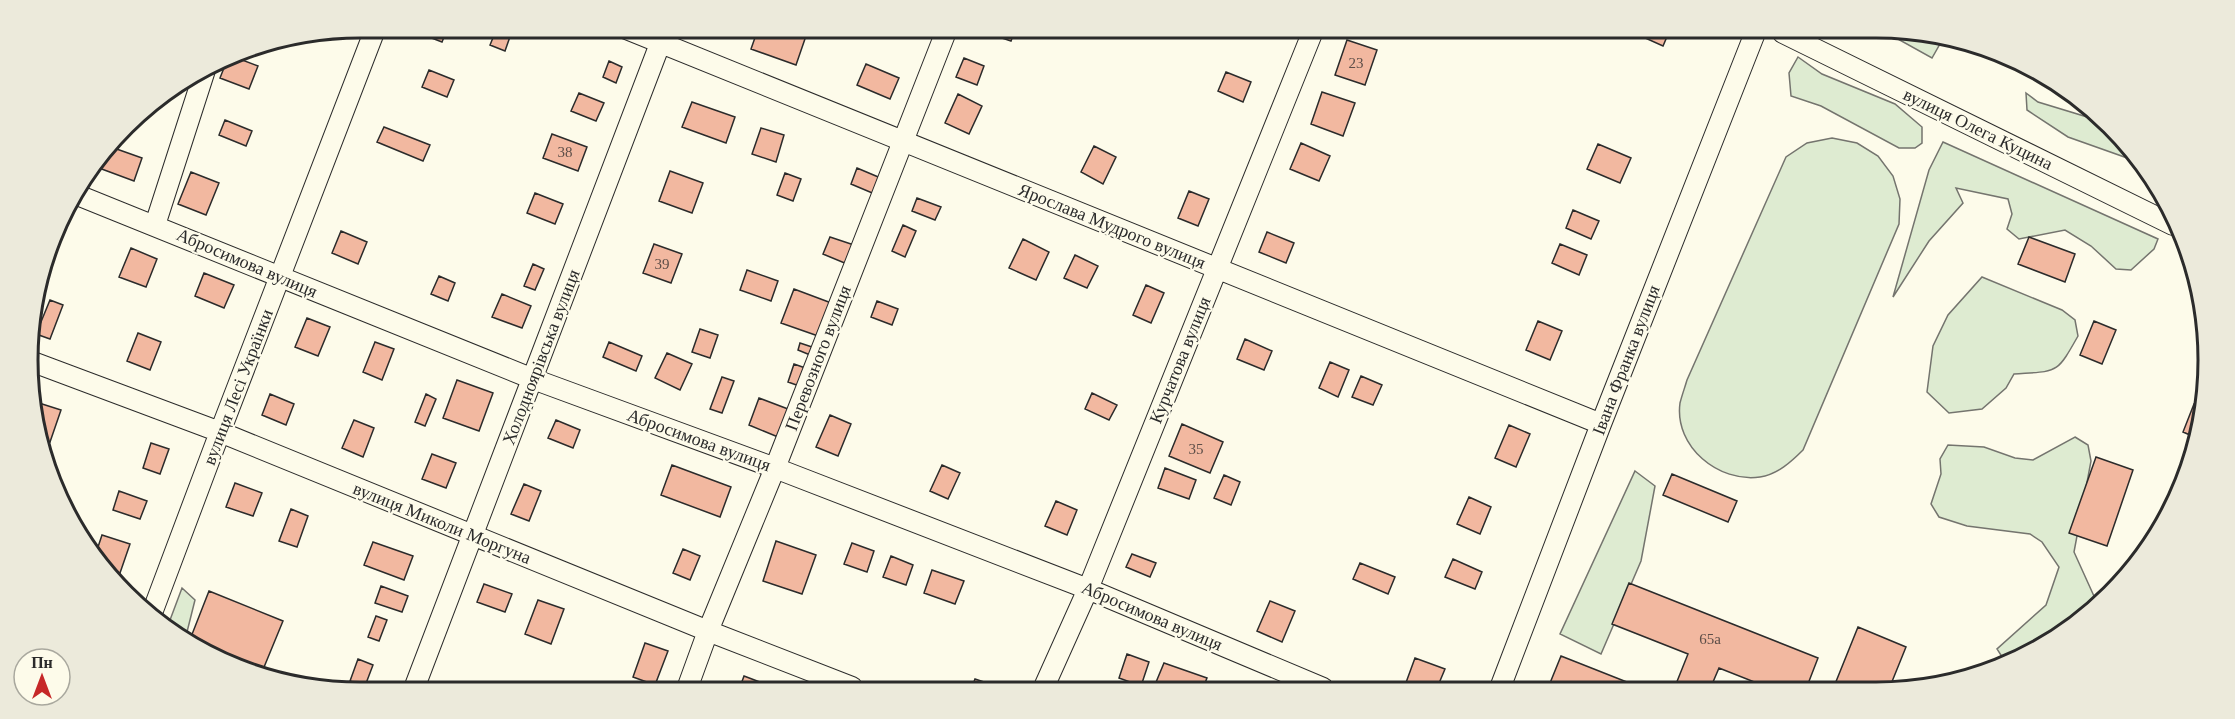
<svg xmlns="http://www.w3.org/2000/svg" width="2235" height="719" viewBox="0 0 2235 719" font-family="'Times New Roman',serif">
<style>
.green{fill:#deebd1;stroke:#74746e;stroke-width:1.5}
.building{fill:#f2b8a0;stroke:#2b2b2b;stroke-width:1.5}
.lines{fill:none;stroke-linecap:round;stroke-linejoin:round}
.minor-casing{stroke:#2b2b2b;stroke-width:22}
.minor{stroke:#fdfbea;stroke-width:20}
.labels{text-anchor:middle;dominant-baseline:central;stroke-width:4.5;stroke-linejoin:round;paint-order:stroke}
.number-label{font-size:15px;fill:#5d4e48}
.street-label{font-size:18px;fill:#2b2b2b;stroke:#fdfbea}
.rim{fill:none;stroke:#2b2b2b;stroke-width:3}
</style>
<rect width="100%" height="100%" fill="#fdfbea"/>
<path class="green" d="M1887 33H1941L1945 35 1932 58Z
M1798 57 1822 74 1895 104 1922 127V143L1915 148H1899L1821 106 1791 96 1789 73Z
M2026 93 2038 102 2097 120 2152 175 2130 159 2068 137 2027 110Z
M1832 138 1857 143 1878 156 1893 176 1900 199 1899 224 1803 450C1791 462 1778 474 1760 477 1719 483 1674 447 1680 403 1682 395 1685 387 1687 380L1786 157 1807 143Z
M1943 142 2158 239 2154 249 2131 270 2116 269 2091 246 2065 230 2019 239 2007 229 2012 214 2008 199 1956 188 1963 203 1929 241 1893 297 1929 170Z
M1982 277 2062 310 2075 320 2078 336C2056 375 2058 371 2014 374L2006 388 1982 409 1949 413 1927 392 1933 346 1948 315Z
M2075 437 2088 445 2091 461 2074 552 2098 605 2022 658 2006 663 1997 649 2046 605 2059 567 2042 542 2030 534 1967 526 1939 517 1931 504 1941 474 1940 459 1948 445 1984 447 2015 458 2033 460Z
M1635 471 1655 486 1641 561 1601 654 1560 634Z
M182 588 195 600 185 640 175 636 167 628Z"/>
<path class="building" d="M418 27H448L442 42 416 32Z
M497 28H513L505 51 490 45Z
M758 29H795L807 33 796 65 751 49Z
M978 30H1015L1011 41Z
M1632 32H1669L1663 46Z
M1347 40 1377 50 1365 85 1335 75Z
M229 55 258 66 249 89 220 78Z
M964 58 984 66 977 85 956 77Z
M609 61 622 67 616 83 603 77Z
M866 64 899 78 890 99 857 85Z
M429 70 454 80 447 97 422 87Z
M1226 72 1251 82 1243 102 1218 91Z
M1322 92 1355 103 1343 136 1311 124Z
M579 93 604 103 596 121 571 111Z
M958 94 982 106 969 134 945 123Z
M692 102 735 117 726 143 682 127Z
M225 120 252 131 246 146 219 135Z
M384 127 430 145 423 161 377 142Z
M761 128 784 135 776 162 752 154Z
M552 134 587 147 578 171 543 158Z
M1301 143 1330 156 1319 181 1290 169Z
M1598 144 1631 158 1620 183 1587 169Z
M1094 146 1116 157 1103 184 1081 172Z
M111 147 142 158 134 181 99 168 102 160Z
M857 168 883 179 877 195 851 184Z
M670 171 703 183 692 213 659 201Z
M191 172 219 183 206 215 178 204Z
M785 173 801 179 793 201 777 195Z
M1189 191 1209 199 1198 226 1178 218Z
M535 193 563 204 555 224 527 213Z
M917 198 941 207 935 220 912 211Z
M1573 210 1599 221 1591 239 1566 228Z
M903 225 916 231 905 257 892 251Z
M341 231 367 242 358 264 332 253Z
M1267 232 1294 243 1286 263 1259 252Z
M830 237 854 245 847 264 823 254Z
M2029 237 2075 254 2065 282 2018 264Z
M1023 239 1049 252 1036 280 1009 268Z
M654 244 682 254 671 283 643 273Z
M1560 244 1587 255 1579 275 1552 263Z
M131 248 157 259 146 287 119 277Z
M1075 255 1098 266 1087 288 1064 278Z
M533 264 544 269 535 290 524 286Z
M747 270 778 281 771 301 740 290Z
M204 273 234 285 224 308 195 296Z
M439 276 455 283 448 301 431 294Z
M1146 285 1164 293 1151 323 1133 315Z
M794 289 834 304 821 337 781 323Z
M502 294 531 306 522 328 492 317Z
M50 300 63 305 50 339 36 334Z
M877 301 898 309 892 325 871 317Z
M307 318 330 327 318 356 295 347Z
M1538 321 1562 331 1550 360 1526 350Z
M2094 321 2116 330 2102 364 2080 355Z
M700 329 718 335 710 358 692 352Z
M138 333 161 342 150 370 127 361Z
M1245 339 1272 351 1264 370 1237 359Z
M375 342 394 349 382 380 363 372Z
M609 342 642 356 636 371 603 357Z
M800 343 818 349 815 357 798 350Z
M667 353 692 364 680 390 655 378Z
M1330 362 1349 370 1338 397 1319 388Z
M794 364 811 370 805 388 788 382Z
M1361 376 1382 385 1373 405 1352 397Z
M722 377 734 381 722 413 710 409Z
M457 380 493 393 479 431 443 418Z
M1092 393 1117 405 1109 420 1085 409Z
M270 394 294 404 286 425 262 415Z
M426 394 436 399 425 426 415 422Z
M759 398 788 409 778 437 749 425Z
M39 403 61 410 50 442 38 438 36 413Z
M2194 404 2202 407V425L2197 438 2183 432Z
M830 415 851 424 838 456 816 447Z
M354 420 374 428 363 457 342 448Z
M556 420 580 430 573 448 548 438Z
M1182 424 1223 442 1210 473 1169 456Z
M1509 425 1530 434 1516 467 1495 458Z
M151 443 169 449 160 474 143 468Z
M432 454 456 463 446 488 422 479Z
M2096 457 2133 470 2107 546 2069 533Z
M672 465 731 487 720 517 661 495Z
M942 465 960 473 948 499 930 491Z
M1165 468 1196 480 1189 499 1158 488Z
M1672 474 1737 501 1728 522 1663 495Z
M1224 475 1240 482 1231 505 1214 498Z
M235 483 262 493 253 516 226 507Z
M524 484 541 491 529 521 511 514Z
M119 491 147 501 140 519 113 510Z
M1469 497 1491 507 1480 534 1457 524Z
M1056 501 1077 510 1067 535 1045 526Z
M291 509 308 516 297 547 279 541Z
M102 535 130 544 120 573 107 568 95 556Z
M776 541 816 555 802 594 763 581Z
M373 542 413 556 404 580 364 565Z
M852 543 874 551 867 572 844 564Z
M683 549 700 556 690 580 673 573Z
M1132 554 1156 563 1150 577 1126 567Z
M891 556 913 565 906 585 883 577Z
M1453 559 1482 572 1475 589 1445 577Z
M1360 563 1395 577 1388 594 1353 579Z
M932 570 964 581 955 604 924 593Z
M1629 583 1818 658 1806 689H1772L1719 668 1710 689H1674L1688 654 1612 624Z
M484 584 512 594 505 612 477 602Z
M381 586 408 596 402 612 375 603Z
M209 591 283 621 262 672 189 642Z
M538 600 564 609 551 644 525 634Z
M1270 601 1295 611 1282 642 1257 631Z
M376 616 387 620 379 641 368 637Z
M1858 627 1906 647 1889 689H1833Z
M645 643 668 651 655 685 633 677Z
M1127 654 1149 662 1141 686 1119 678Z
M1561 656 1642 688H1548Z
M1415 658 1445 669 1437 688H1404Z
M358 659 373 665 365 686 350 681Z
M1164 663 1207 678 1203 688 1154 687Z
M744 676 773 687H740Z
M975 679 999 687H972Z"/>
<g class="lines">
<g class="minor-casing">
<path id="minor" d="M624 28 1601 424
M1783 33 2173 225
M75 194 533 379 775 468 1088 589 1323 688
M155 225 205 70
M33 362 220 432 708 631 852 687
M152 613 220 432 376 27
M415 686 666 28
M688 686 708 631 775 468 947 29
M1044 687 1088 589 1313 31
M1500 688 1601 424 1755 33"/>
</g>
<use href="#minor" class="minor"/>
</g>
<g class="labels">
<g class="number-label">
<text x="1356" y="63">23</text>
<text x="565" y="152">38</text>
<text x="662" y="264">39</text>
<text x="1196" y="449">35</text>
<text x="1710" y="639">65а</text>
</g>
<g class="street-label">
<text transform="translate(1978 129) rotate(26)">вулиця Олега Куцина</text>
<text transform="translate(1112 226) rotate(22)">Ярослава Мудрого вулиця</text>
<text transform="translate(247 263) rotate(23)">Абросимова вулиця</text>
<text transform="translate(541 357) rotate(-69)">Холодноярівська вулиця</text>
<text transform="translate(818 358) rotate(-69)">Перевозного вулиця</text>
<text transform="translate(1180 360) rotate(-68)">Курчатова вулиця</text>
<text transform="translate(1626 360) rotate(-69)">Івана Франка вулиця</text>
<text transform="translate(238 387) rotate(-69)">вулиця Лесі Українки</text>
<text transform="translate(699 440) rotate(20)">Абросимова вулиця</text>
<text transform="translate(442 523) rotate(22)">вулиця Миколи Моргуна</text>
<text transform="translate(1152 616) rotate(23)">Абросимова вулиця</text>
</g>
</g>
<path d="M0 0H2235V719H0ZM360 38H1876A322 322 0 0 1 2198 360V360A322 322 0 0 1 1876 682H360A322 322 0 0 1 38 360V360A322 322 0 0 1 360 38Z" fill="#eceadb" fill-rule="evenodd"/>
<path class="rim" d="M360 38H1876A322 322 0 0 1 2198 360V360A322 322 0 0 1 1876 682H360A322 322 0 0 1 38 360V360A322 322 0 0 1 360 38Z"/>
<g transform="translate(42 677)"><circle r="28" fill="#fdfbea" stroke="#a9a89e" stroke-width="1.5"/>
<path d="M0-4.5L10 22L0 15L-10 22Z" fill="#c62828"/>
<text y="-9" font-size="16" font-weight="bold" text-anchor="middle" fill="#2b2b2b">Пн</text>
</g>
</svg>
